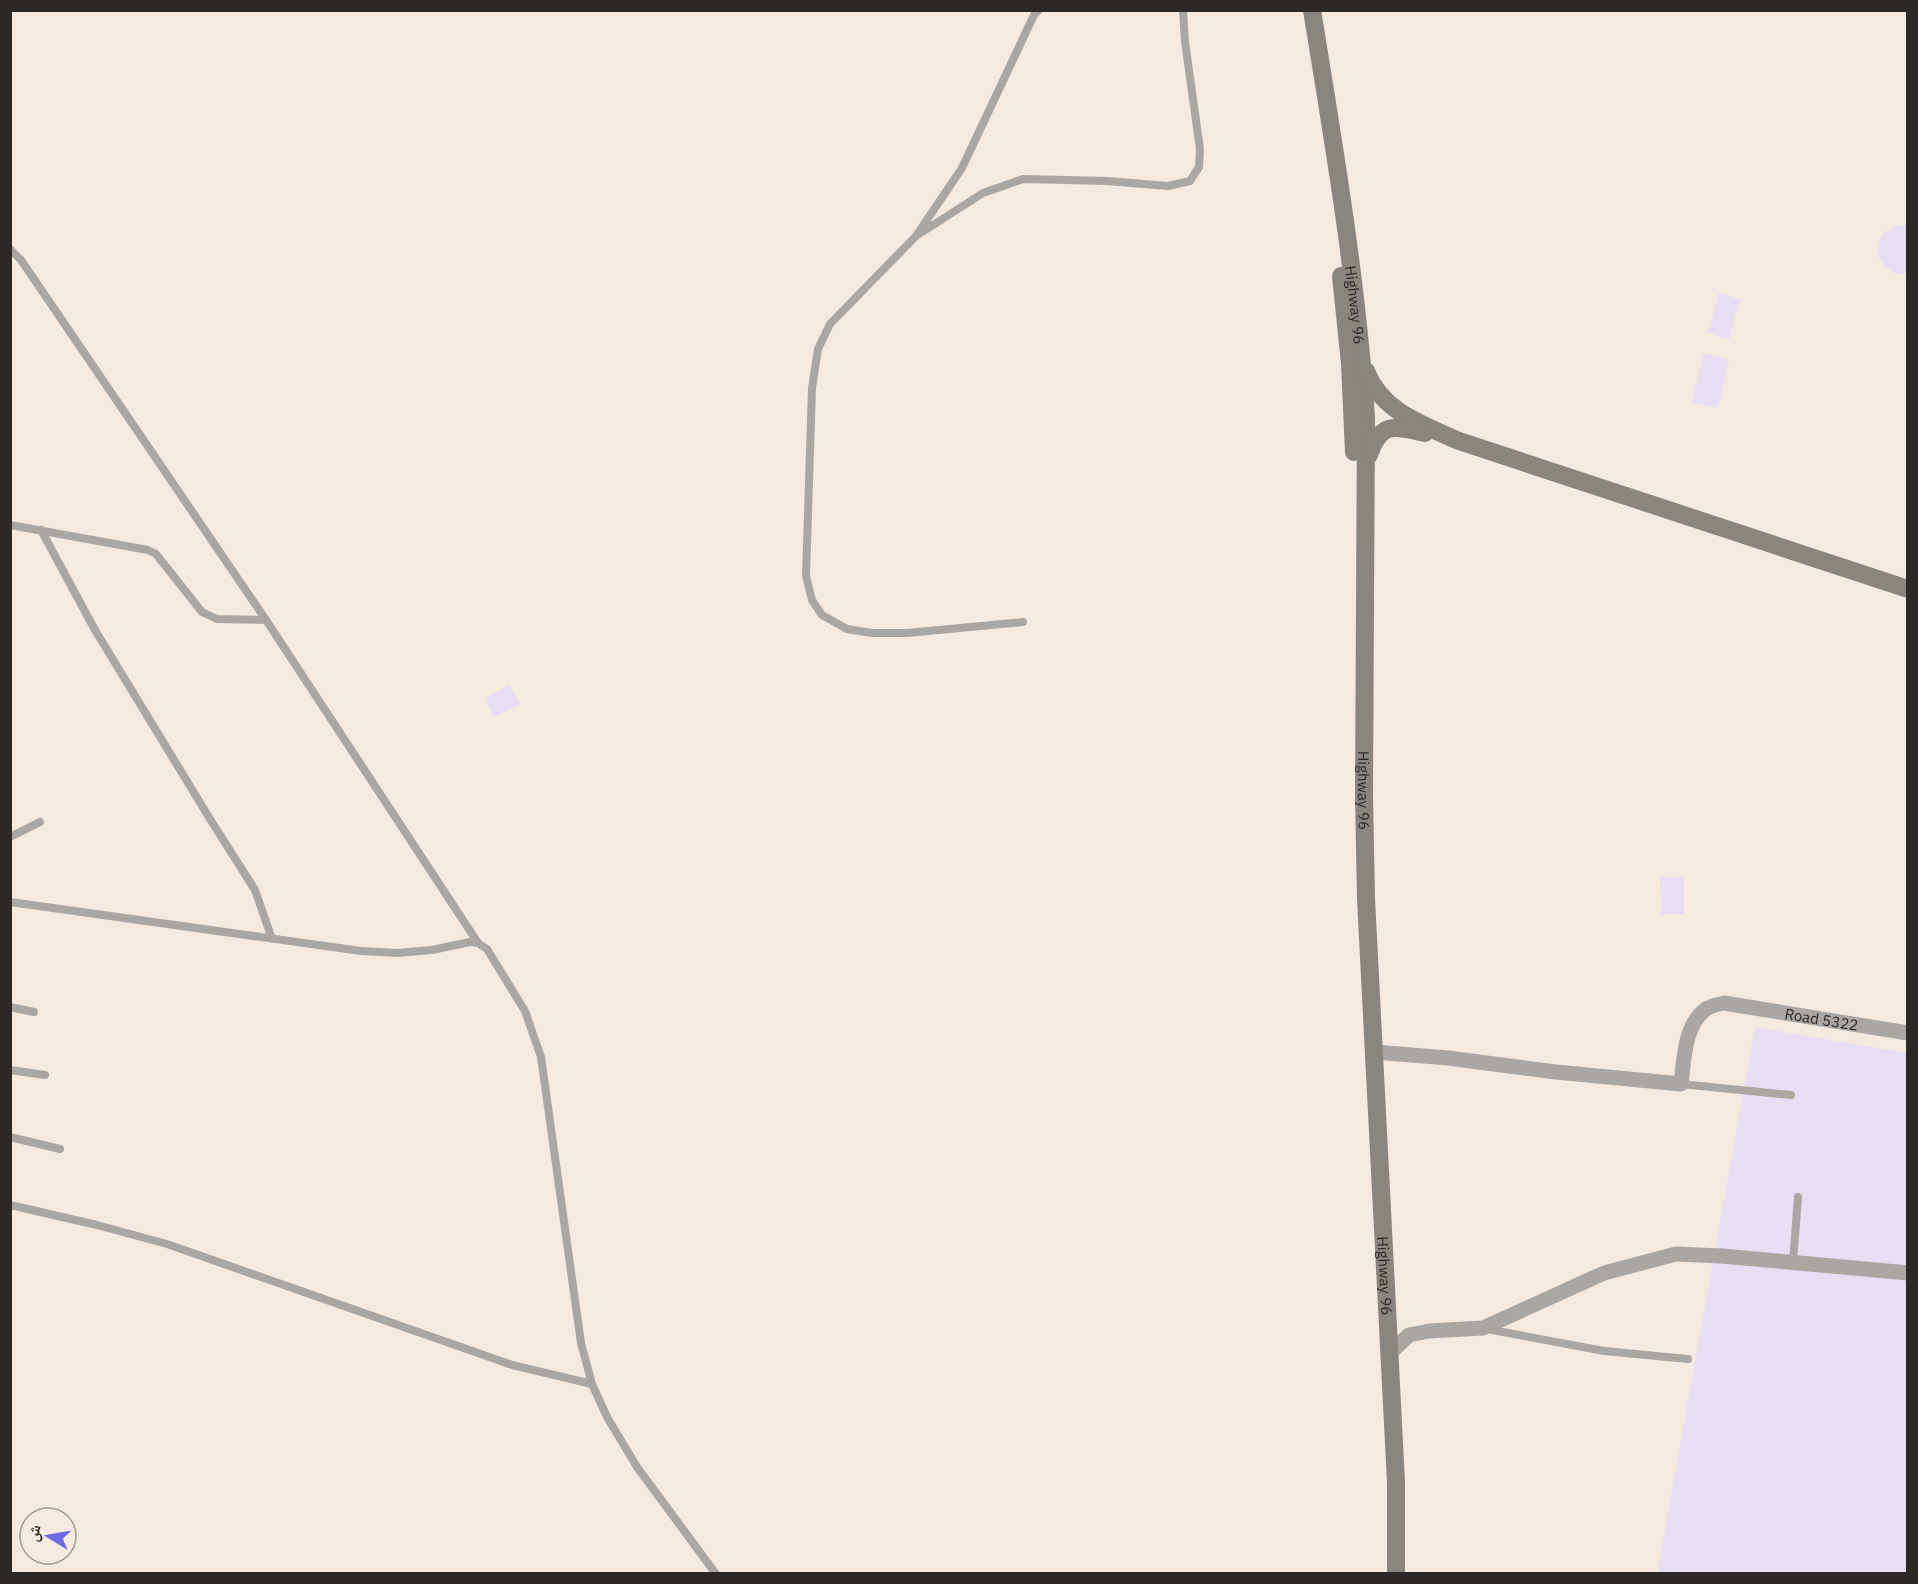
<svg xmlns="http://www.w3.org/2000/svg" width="1918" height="1584" viewBox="0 0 1918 1584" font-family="'IBM Plex Sans','Noto Naskh Arabic',sans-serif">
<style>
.industrial{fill:#e7def3}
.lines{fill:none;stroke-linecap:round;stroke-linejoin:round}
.lane{stroke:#aaa6a2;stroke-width:8}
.street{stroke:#aaa6a2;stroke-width:15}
.secondary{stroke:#8a857e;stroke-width:18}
.labels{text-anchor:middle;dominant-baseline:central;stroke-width:4.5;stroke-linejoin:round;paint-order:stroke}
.street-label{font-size:15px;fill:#2c2825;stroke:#f5eae0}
</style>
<rect width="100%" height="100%" fill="#f5eae0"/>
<path class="industrial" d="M1904 225 1907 226V273L1900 274 1890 271 1883 264 1878 255V244L1883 234 1893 227Z
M1719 293 1740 299 1729 339 1708 333Z
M1704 353 1729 360 1718 408 1692 402Z
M510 685 520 705 494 717 485 698Z
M1660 877H1684V914H1661Z
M1755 1027 1907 1053V1573L1657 1574Z"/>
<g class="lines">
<path class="lane" d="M918 233 962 168 1034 15 1039 10
M10 249 21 260 266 620 478 943
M10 525 148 550 156 554 202 612 217 619 266 620
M41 530 95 630 210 819 255 890 272 939
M1023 622 907 633H872L847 629 822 615 812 600 806 576 812 388 818 349 830 324 916 236 983 193 1023 179 1107 181 1168 186 1190 181 1199 167 1200 149 1185 42 1183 10
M10 837 40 822
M10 902 361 951 397 953 432 950 470 942 478 943 487 949 525 1011 541 1057 581 1343 592 1384 607 1417 637 1467 716 1574
M10 1007 34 1012
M10 1070 45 1075
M1681 1084 1791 1095
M10 1137 60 1149
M10 1205 97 1225 167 1244 512 1365 592 1384
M1793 1262 1798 1197
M1487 1329 1604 1351 1688 1359"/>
<g class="street">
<path id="s1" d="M1375 1052 1448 1058 1556 1072 1681 1084C1684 1060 1684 1025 1706 1009 1711 1006 1719 1004 1724 1003L1908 1033"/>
<path d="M1390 1353 1409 1335 1429 1331 1483 1328 1604 1273 1676 1254 1722 1256 1908 1273"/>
</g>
<g class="secondary">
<path id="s2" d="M1312 10C1334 146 1357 280 1366 417L1364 796 1366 899 1396 1482V1574"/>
<path d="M1341 276 1350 363 1354 452"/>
<path d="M1366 371C1382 412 1422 424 1459 441L1908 589"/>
<path d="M1369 455C1381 421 1394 426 1425 433"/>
</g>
</g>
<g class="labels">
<g class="street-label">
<text stroke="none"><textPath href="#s2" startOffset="298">Highway 96</textPath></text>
<text stroke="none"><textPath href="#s2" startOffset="784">Highway 96</textPath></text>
<text stroke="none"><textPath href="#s1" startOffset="507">Road 5322</textPath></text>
<text stroke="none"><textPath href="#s2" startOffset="1270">Highway 96</textPath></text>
</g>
</g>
<rect width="1918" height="1584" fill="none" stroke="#2c2825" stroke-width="24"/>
<g transform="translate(48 1536) rotate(281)"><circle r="28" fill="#f5eae0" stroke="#a59c95" stroke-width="1.5"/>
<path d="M0-4.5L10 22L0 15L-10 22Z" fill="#6d6ae4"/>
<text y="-9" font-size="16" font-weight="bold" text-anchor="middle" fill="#2c2825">ش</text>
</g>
</svg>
